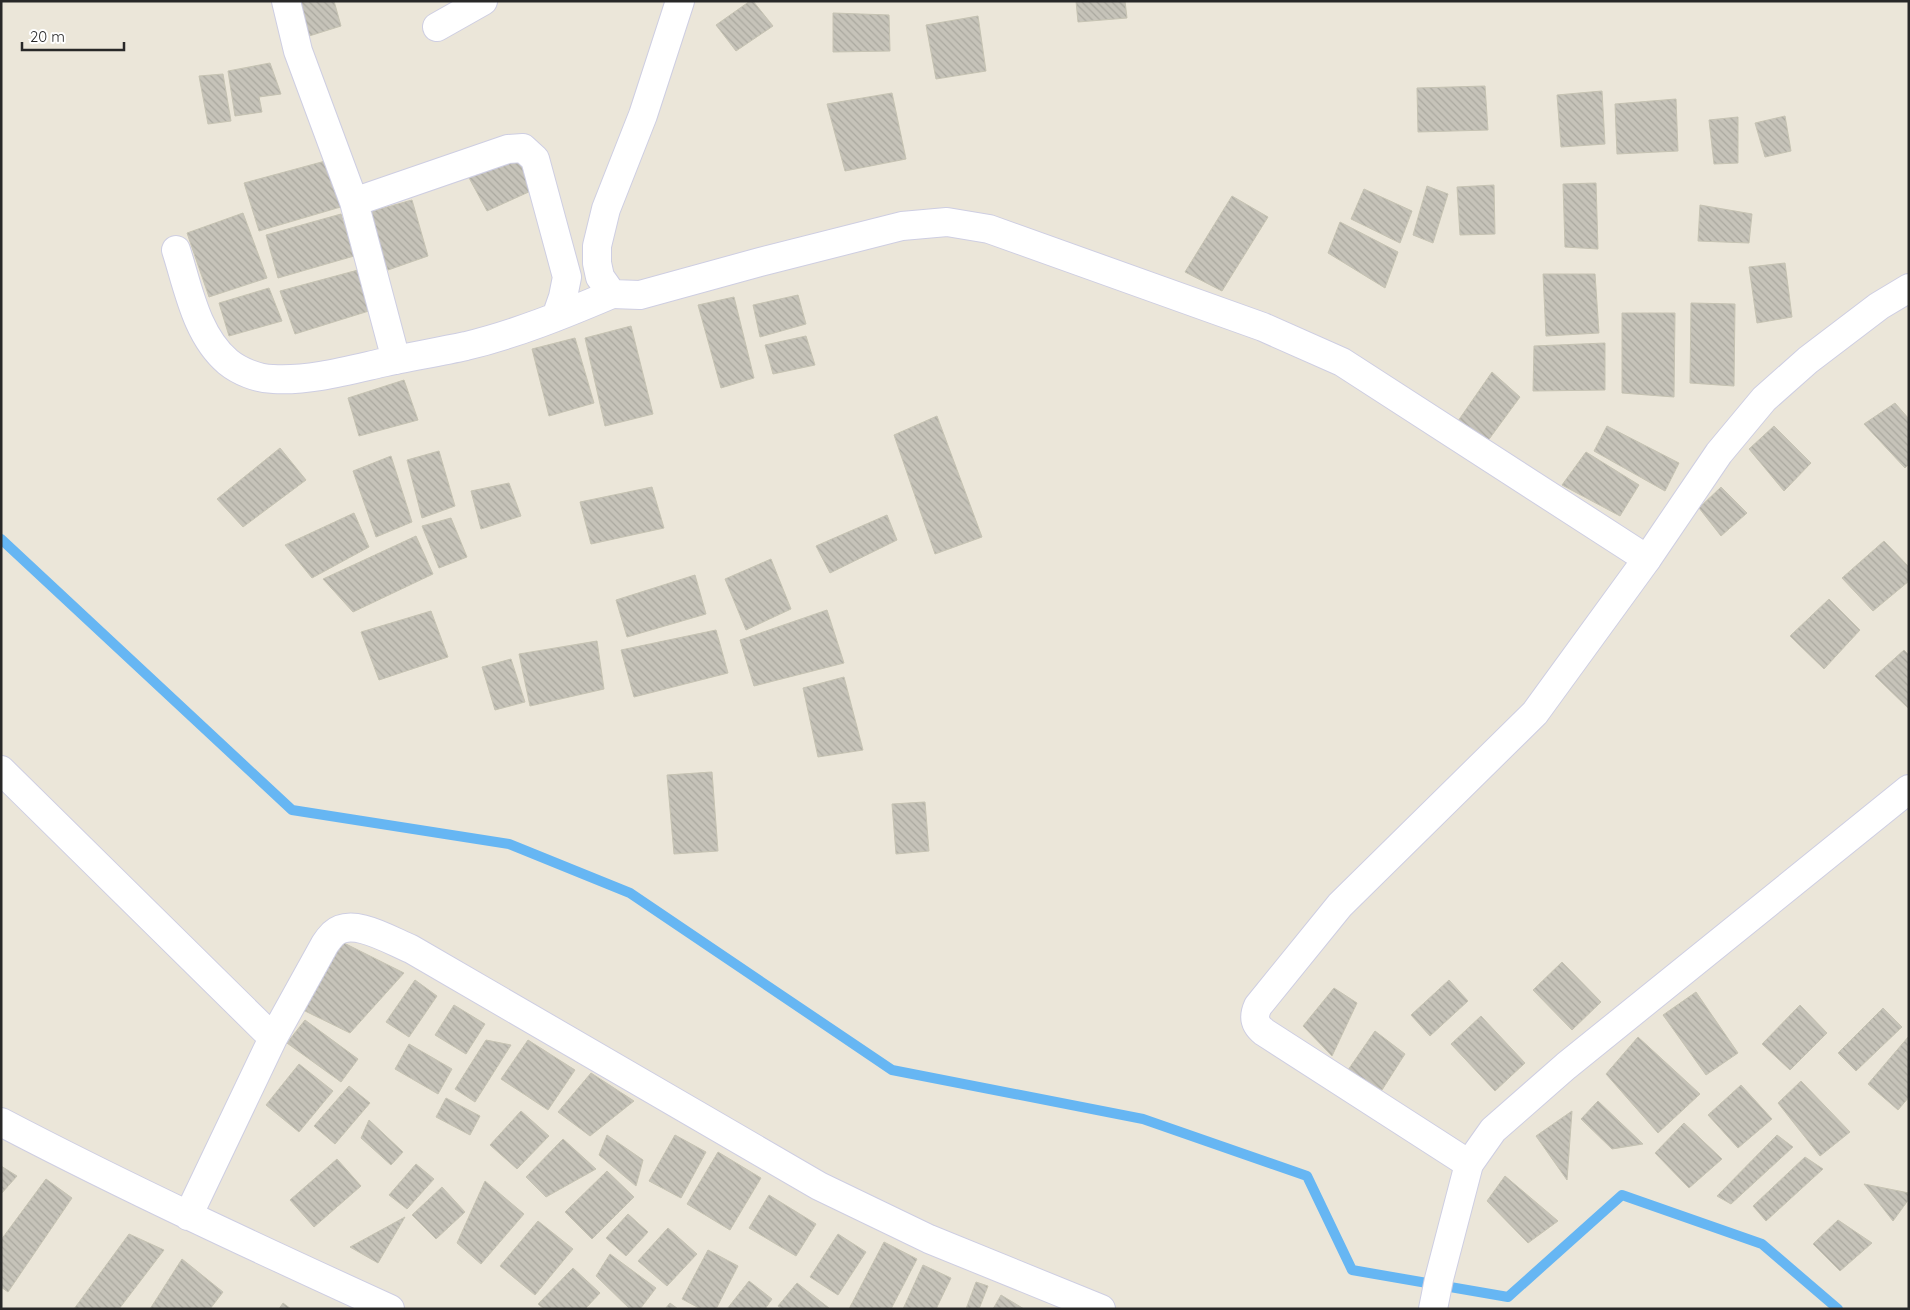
<svg xmlns="http://www.w3.org/2000/svg" width="1910" height="1310" viewBox="0 0 1910 1310" font-family="Quicksand,sans-serif">
<style>
.lines{fill:none;stroke-linecap:round;stroke-linejoin:round}
.stream{stroke:#66b6f3;stroke-width:10}
.building{fill:url(#building-back-hatch);stroke:#c6c3b3}
.street-casing{stroke:#cecee2;stroke-width:30}
.secondary-casing{stroke:#cecee2;stroke-width:30}
.street{stroke:#fff;stroke-width:28}
.secondary{stroke:#fff;stroke-width:28}
</style>
<defs>
<pattern id="building-back-hatch" width="6" height="6" patternUnits="userSpaceOnUse" patternTransform="scale(1.25)"><rect width="6" height="6" fill="#c6c3b9"/><path d="M-1 5l2 2M0 0l6 6M5-1l2 2" fill="none" stroke="#aaa89f"/></pattern>
</defs>
<rect width="100%" height="100%" fill="#ebe6d9"/>
<g class="lines">
<path class="stream" d="M1 539 292 810 509 844 630 893 892 1070 1143 1119 1307 1176 1352 1270 1508 1297 1622 1195 1762 1244 1838 1309"/>
</g>
<path class="building" d="M295 1H334L341 26 306 37Z
M750 1H753L773 26 736 51 716 25Z
M1076 1H1125L1127 18 1078 22Z
M833 13 889 15 890 51 833 52Z
M978 16 986 71 936 79 926 25Z
M270 63 281 94 259 97 262 112 235 116 228 71Z
M223 74 231 121 208 124 199 76Z
M1485 86 1488 130 1418 132 1417 88Z
M1602 91 1605 144 1561 147 1557 95Z
M892 93 906 159 845 171 827 104Z
M1676 99 1678 151 1617 154 1615 104Z
M1785 116 1791 151 1765 157 1755 123Z
M1738 117V163L1714 164 1709 120Z
M516 154 533 190 487 211 468 176Z
M329 160 344 206 259 231 244 183Z
M1596 183 1598 249 1565 247 1563 184Z
M1494 185 1495 234 1460 235 1457 187Z
M1427 186 1448 194 1433 243 1413 235Z
M1364 189 1412 211 1400 243 1351 219Z
M1232 196 1268 217 1222 291 1185 272Z
M412 200 428 256 388 270 366 213Z
M1700 205 1752 214 1749 243 1698 241Z
M243 213 267 278 209 297 187 233Z
M341 214 354 256 278 278 266 235Z
M1340 222 1398 252 1385 288 1328 253Z
M1785 263 1792 317 1757 323 1749 267Z
M358 270 372 310 295 334 280 291Z
M1543 274H1595L1599 333 1546 336Z
M269 288 282 321 229 336 219 303Z
M798 295 806 324 760 337 753 305Z
M734 297 754 378 721 388 698 305Z
M1691 303 1735 304 1734 386 1690 383Z
M1622 313H1675L1674 397 1622 393Z
M631 326 653 414 605 426 585 338Z
M806 336 815 365 773 374 765 345Z
M575 338 594 403 549 416 532 349Z
M1605 343V390L1533 391 1534 346Z
M1492 372 1520 397 1487 442 1458 421Z
M404 380 418 420 359 436 348 398Z
M1895 403 1909 419V464L1905 468 1864 424Z
M937 416 982 537 935 554 894 435Z
M1607 426 1679 463 1665 491 1594 451Z
M1774 426 1811 463 1784 491 1749 449Z
M280 448 306 480 243 527 217 499Z
M439 451 455 506 422 518 407 460Z
M1586 452 1639 485 1620 516 1562 485Z
M391 456 412 522 376 537 353 471Z
M509 483 521 516 481 529 471 491Z
M652 487 664 528 591 544 580 502Z
M1721 487 1747 513 1721 536 1699 508Z
M354 513 369 547 312 578 285 545Z
M887 515 897 540 830 573 816 546Z
M451 518 467 557 439 568 422 526Z
M416 536 433 574 353 612 323 579Z
M1884 541 1909 567V581L1873 611 1842 578Z
M771 559 791 609 746 630 725 579Z
M695 575 706 614 627 637 616 600Z
M1829 599 1860 630 1824 669 1790 636Z
M827 610 844 663 754 686 740 640Z
M431 611 448 657 379 680 361 632Z
M716 630 728 673 634 697 621 650Z
M597 641 604 689 530 706 519 654Z
M1904 650 1909 655V709L1875 676Z
M511 659 525 702 495 710 482 667Z
M844 677 863 750 818 757 803 688Z
M712 772 718 851 674 854 667 775Z
M925 802 929 851 896 854 892 804Z
M338 940 404 973 350 1033 303 1010Z
M1562 962 1601 1002 1572 1030 1533 990Z
M415 980 437 996 409 1037 386 1022Z
M1449 980 1468 1001 1430 1036 1411 1015Z
M1334 988 1357 1003 1332 1056 1303 1026Z
M1696 992 1738 1053 1706 1075 1663 1015Z
M454 1005 485 1024 466 1054 435 1035Z
M1800 1005 1827 1033 1790 1070 1762 1044Z
M1883 1008 1902 1027 1856 1071 1838 1053Z
M1481 1016 1525 1063 1495 1091 1451 1044Z
M305 1020 358 1059 341 1082 287 1043Z
M1375 1031 1405 1054 1382 1090 1348 1070Z
M1909 1036V1097L1898 1110 1868 1084Z
M1638 1037 1700 1094 1658 1133 1606 1074Z
M486 1040 511 1045 475 1102 455 1089Z
M528 1040 575 1070 548 1110 501 1079Z
M409 1044 452 1069 438 1094 395 1069Z
M299 1064 333 1091 299 1132 266 1105Z
M591 1073 634 1101 590 1136 558 1112Z
M1801 1081 1850 1132 1820 1156 1778 1103Z
M1741 1085 1772 1119 1738 1148 1708 1115Z
M349 1086 370 1103 335 1144 314 1126Z
M446 1098 480 1116 470 1135 436 1117Z
M1598 1101 1643 1144 1612 1149 1581 1119Z
M521 1111 549 1136 517 1169 490 1145Z
M1572 1111 1567 1180 1536 1136Z
M369 1120 403 1152 391 1165 361 1138Z
M1684 1123 1722 1159 1689 1188 1655 1153Z
M607 1135 643 1160 636 1186 599 1155Z
M675 1135 706 1152 681 1198 649 1181Z
M1777 1135 1793 1147 1731 1204 1717 1196Z
M563 1139 596 1169 546 1197 526 1177Z
M718 1152 761 1178 730 1230 687 1204Z
M1805 1157 1823 1169 1766 1221 1753 1206Z
M337 1159 361 1186 314 1227 290 1200Z
M416 1164 434 1179 407 1209 389 1195Z
M1 1166 17 1176 1 1194Z
M607 1171 634 1197 592 1239 565 1212Z
M1505 1176 1558 1221 1528 1243 1487 1201Z
M46 1179 72 1198 8 1292 1 1287V1240Z
M485 1181 524 1214 481 1264 457 1243Z
M1864 1184 1909 1193V1199L1893 1221Z
M442 1187 465 1212 436 1239 412 1215Z
M769 1195 816 1224 796 1256 749 1228Z
M628 1214 648 1232 626 1256 606 1238Z
M405 1217 378 1263 350 1247Z
M1838 1220 1872 1243 1840 1271 1813 1244Z
M538 1221 573 1249 535 1295 500 1266Z
M668 1228 697 1254 667 1286 638 1261Z
M129 1234 164 1250 119 1309H74Z
M838 1234 866 1252 838 1295 810 1277Z
M884 1242 917 1259 891 1309H849Z
M708 1250 738 1266 716 1309H701L682 1299Z
M610 1254 656 1288 640 1309H630L596 1276Z
M182 1259 223 1292 210 1309H150Z
M923 1265 951 1278 936 1309H903Z
M573 1268 600 1293 585 1309H544L538 1304Z
M749 1281 772 1299 765 1309H727Z
M976 1282 988 1286 979 1309H966Z
M797 1283 829 1308 782 1309 778 1306Z
M1001 1295 1024 1309H993Z
M283 1303 291 1309H279Z
M670 1303 678 1309H665Z"/>
<g class="lines">
<g class="street-casing">
<path id="street" d="M286 1 298 51 354 202 396 360
M437 27 483 1
M354 202 508 149 523 148 535 159 567 277 563 297 556 317
M176 250C188 287 196 335 228 362 239 371 258 379 273 379 309 381 346 371 381 363 409 357 438 352 466 346 516 334 565 314 612 294
M1 770 273 1038 325 944C327 941 330 937 333 934 352 916 391 941 411 949L819 1186 929 1239 1101 1309
M1 1122C129 1189 259 1249 390 1309
M1469 1164 1264 1032C1254 1024 1253 1017 1258 1006L1340 905 1535 713 1647 559
M188 1216 273 1038"/>
</g>
<g class="secondary-casing">
<path id="secondary" d="M680 1 643 115 606 209 597 246V263L600 277 612 294 640 295 760 262 902 226 947 222 989 229 1263 327 1342 362 1647 559 1719 453 1764 399 1808 360 1879 306 1909 288
M1433 1309 1439 1279 1469 1164 1493 1130 1566 1066 1909 789"/>
</g>
<use href="#street" class="street"/>
<use href="#secondary" class="secondary"/>
</g>
<rect width="1910" height="1310" fill="none" stroke="#282828" stroke-width="5"/>
<path d="M22 42v8h102v-8" fill="none" stroke="#282828" stroke-width="2.5"/>
<text x="30" y="42" font-size="15" fill="#282828" stroke="#ffffff" stroke-width="4" paint-order="stroke">20 m</text>
</svg>
